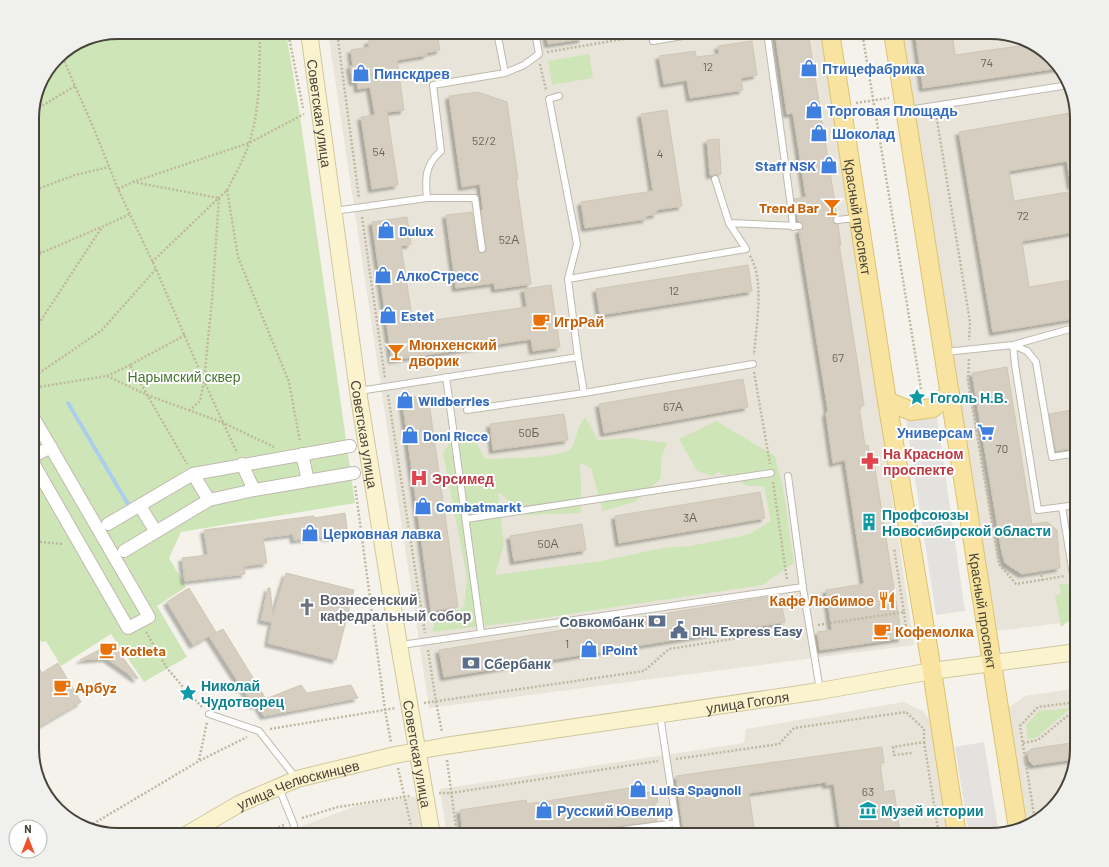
<svg xmlns="http://www.w3.org/2000/svg" width="1109" height="867" viewBox="0 0 1109 867" font-family="Barlow,sans-serif">
<style>
.residential{fill:#e8e4d9}
.green{fill:#cee6b7}
.parking{fill:#e3e2df}
.lines{fill:none;stroke-linecap:round;stroke-linejoin:round}
.stream{stroke:#acceec;stroke-width:4}
.building{fill:#d5cec1;stroke:#d0c7b4;filter:url(#shadow)}
.lane-casing{stroke:#bfbaae;stroke-width:8}
.street-casing{stroke:#bfbaae;stroke-width:14}
.secondary-casing{stroke:#d1c79d;stroke-width:18}
.primary-casing{stroke:#ddc370;stroke-width:20}
.path{stroke:#c0b7a0;stroke-width:2.5;stroke-dasharray:2 2;stroke-linecap:butt}
.lane{stroke:#fff;stroke-width:6}
.street{stroke:#fff;stroke-width:12}
.secondary{stroke:#fbf3ce;stroke-width:16}
.primary{stroke:#f8e4a0;stroke-width:18}
.labels{text-anchor:middle;dominant-baseline:central;stroke-width:4;stroke-linejoin:round;paint-order:stroke}
.number-label{font-size:12px;fill:#6b665b}
.shop-label{font-size:14px;font-weight:bold;fill:#366cbe;stroke:#fff;text-anchor:start}
.street-label{font-size:14px;fill:#484339;stroke:#fff}
.food-label{font-size:14px;font-weight:bold;fill:#c56008;stroke:#fff;text-anchor:start}
.park-label{font-size:14px;fill:#46772f;stroke:#fff}
.culture-label{font-size:14px;font-weight:bold;fill:#0d838f;stroke:#fff;text-anchor:start}
.health-label{font-size:14px;font-weight:bold;fill:#be3a42;stroke:#fff;text-anchor:start}
.worship-label{font-size:14px;font-weight:bold;fill:#5b616d;stroke:#fff;text-anchor:start}
.service-label{font-size:14px;font-weight:bold;fill:#4e5e75;stroke:#fff;text-anchor:start}
.rim{fill:none;stroke:#484339;stroke-width:2}
</style>
<defs>
<filter id="shadow"><feDropShadow dx="-3.5" dy="3.5" stdDeviation="1" flood-color="#0004"/></filter>
</defs>
<rect width="100%" height="100%" fill="#f4f2eb"/>
<path class="residential" d="M328 32H824L914 645 429 708Z
M900 32H991L1024 38 1048 53 1068 80 1077 118V621L997 631Z
M1077 688V749L1072 777 1056 806 1028 827 1008 708 1025 696Z
M904 702 923 711 931 722 949 835H447L440 789 744 743 746 729Z
M418 796 424 835H283L294 829 356 806Z"/>
<path class="green" d="M118 32H286L300 116 355 503 181 532 169 558 186 587 157 606 187 657 144 682 111 634 61 666 46 641 42 642 34 635 32 631V112L41 80 61 53 85 38Z
M589 54 593 78 552 85 548 61Z
M585 417 598 440 627 438 667 443 661 459V478L635 502 603 511 591 468 580 463 581 482V513L526 515 498 492 504 545 495 575 601 561 663 548 689 546 742 536 749 534 771 521 764 486H748L718 472 712 476 697 471 679 439 716 421 775 456 783 488 794 563 762 585 516 622 432 632 435 621 464 607 467 578 443 453 454 437 475 440 485 459C501 458 561 459 571 448 575 444 575 438 577 433 578 428 582 422 585 417Z
M1059 584H1068L1073 612 1070 620 1061 627 1055 595 1061 594Z
M1071 708 1037 737 1028 739 1026 725 1039 711Z"/>
<path class="parking" d="M937 417 965 611 936 615 906 420Z
M984 742 999 833 991 835H969L955 747Z"/>
<g class="lines">
<path class="stream" d="M68 403 128 504"/>
</g>
<path class="building" d="M393 32H437L440 50 426 53 427 55 397 60 404 110 387 112 398 185 372 189 361 117 375 115 370 87 358 89 357 81 353 82 350 66H353L351 50 369 47 368 41 394 37Z
M546 32H582V39L548 44Z
M775 32H808L837 216 833 218V221L835 224H838L841 246 839 243 864 405 859 406 865 446 868 445 870 457 873 456 902 638 820 650 817 632 832 630 826 590 864 584 845 460 833 463 826 414 828 410 799 230 803 229V226L802 222 798 221 794 199 806 197 793 113 787 114Z
M915 32H952L955 55 1033 44 1048 53 1059 68 923 88Z
M752 41 757 75 741 78 743 90 690 98 687 80 664 84 659 56 695 51 696 57 719 54 718 46Z
M478 92 507 102 518 179H516L531 284 495 289 494 283 456 288 446 215 472 212 478 250 480 253H483L486 251V248L481 211 483 210 480 184 462 187 449 96Z
M667 110 682 206 656 210 657 214 646 216V219L585 228 581 202 653 191 641 114Z
M1076 112 1077 118V185L1071 186 1067 161 1009 171 1014 201 1068 192 1075 232 1022 241 1029 287 1077 279V318L993 332 959 132Z
M719 139 721 174 710 175 707 140Z
M407 217 411 244 401 246 413 323 527 307 524 289 551 285 560 347 533 351 531 339 392 360 372 222Z
M748 265 752 291 600 315 596 289Z
M1007 367 1032 524 1047 522 1057 530 1060 568 1022 574 1005 563 1002 553 972 373Z
M743 379 748 407 604 433 599 404Z
M428 395 458 607 431 611 402 398Z
M1077 409V447L1056 451 1049 414Z
M564 414 568 440 493 450 490 424Z
M760 492 765 518 619 543 615 516Z
M345 513 348 535 326 538V536L294 540 293 534 263 538 267 563 244 566 245 574 185 581 182 558 208 555 204 530 314 516V518Z
M582 524 586 550 514 561 510 536Z
M286 573 354 590 336 660 268 643 272 622 261 620 268 588H270L273 615Z
M189 588 216 632 193 645 167 602Z
M780 595 785 622 444 677 439 650Z
M223 629 266 699 263 700 301 685 307 693 351 685 358 698 264 716 257 704 254 706 209 636Z
M112 643 138 678 136 679 106 658 80 660Z
M32 656 42 673 58 663 81 702 37 728 32 720Z
M1077 742 1075 759 1033 765 1029 761 1028 754 1031 749Z
M882 747 884 763H880L884 792 894 790 900 833 886 835H841L834 784 826 785V782L749 793 755 835H684L676 776Z
M643 786 645 793 656 791 658 802 654 803 657 821 584 831 581 833 566 835H541L540 828 495 835H463L460 810 526 800 527 804Z"/>
<g class="lines">
<g class="lane-casing">
<path id="lane" d="M497 32 505 73
M767 32 790 199 793 227
M653 41 706 32
M559 96 549 99 577 244 568 279
M908 110 1069 85
M715 179 729 223 799 226
M427 198H475L482 249
M334 211 427 198C425 178 425 165 441 151L433 85 505 73 524 65 539 54 535 32
M837 220 857 218
M945 352 1013 345 1077 327
M578 357 584 393 753 364
M446 377 481 633
M359 391 578 357 568 279 746 249 729 223
M467 410 584 393
M788 476 803 588 820 690
M1077 505 1038 510 1015 365 1013 345 1027 351 1036 362 1052 457 1077 453
M1062 507 1077 599
M466 519 771 473
M401 645 803 587
M209 714 259 731 296 778
M660 715 678 835
M279 788 294 825 292 835
M585 835 676 823"/>
</g>
<g class="street-casing">
<path id="street" d="M302 454 308 481
M32 457 51 447
M32 461 128 628 149 617 32 415
M242 464 254 490
M193 474 209 500
M140 506 156 532
M108 524 193 474 350 446
M124 551 209 500 254 490 354 473"/>
</g>
<g class="secondary-casing">
<g id="secondary">
<path id="s1" d="M309 32 358 391 399 645 432 835"/>
<path id="s2" d="M186 835 239 804 297 779 395 755 445 746 820 691 932 671 1077 652"/>
</g>
</g>
<g class="primary-casing">
<g id="primary">
<path id="s3" d="M830 32 887 401 932 671 957 835"/>
<path id="s4" d="M893 32 1018 829"/>
<path d="M887 401 911 411 933 408 950 393"/>
</g>
</g>
<path class="path" d="M288 32 303 108
M337 32 359 198
M862 32 921 389
M547 52 635 37 645 39
M61 54 94 129 118 189 156 269 204 381 237 453
M540 64 546 90
M856 103 889 98
M32 112 75 86
M936 114 970 322 969 340
M133 182 219 198 212 300 204 381 200 401 190 410
M118 189 133 182 249 143 304 114
M227 190 238 257 289 382 300 442
M32 191 75 175 109 167
M362 217 385 378
M32 233 41 253
M750 256C765 280 756 327 754 355
M32 257 101 227
M152 262 227 190C235 175 244 159 249 143 261 107 259 69 260 32
M32 334 102 227 130 214
M185 335 130 365 187 464
M969 359 968 381 999 564 1016 584 1065 576
M754 372 770 464
M107 376 130 365
M32 378 102 330 156 269
M32 388 107 376 147 395 224 423 274 447
M388 395 425 633
M773 482 787 580
M355 486 385 710 391 742
M32 541 62 544
M1041 571 1042 580
M818 625 904 612 894 548
M901 630 906 629 904 612
M146 632 167 668 188 693 203 708
M428 650 436 702 442 732
M424 703 644 671 669 649 801 628
M270 729 396 708
M924 742 939 835
M1023 743 1038 740 1077 708
M676 759 779 744 794 728 906 712 924 729V742L893 747 894 755 912 753
M199 760 207 722
M447 760 457 835
M398 768 413 835
M439 793H451L658 761
M302 818 338 807 410 796
M1035 821 1020 726 1038 707 1077 702
M86 828 199 761 247 737
M260 835 284 825"/>
<use href="#lane" class="lane"/>
<use href="#street" class="street"/>
<use href="#secondary" class="secondary"/>
<use href="#primary" class="primary"/>
</g>
<defs>
<g id="shop-bare" transform="scale(1.38)"><path d="M-5-2.5h2.3a2.7 3.5 0 0 1 5.4 0H5L5.5 6h-11ZM-1.5-2.5h3a1.5 2.3 0 0 0-3 0Z" fill="#3f7fe0" stroke="#fff" stroke-width="2.5" paint-order="stroke"/></g>
<g id="bar-bare" transform="scale(1.38)"><path d="M-6-5H6L.8 .8V4.5H3.5V6h-7V4.5H-.8V.8Z" fill="#e8710a" stroke="#fff" stroke-width="2.5" paint-order="stroke"/></g>
<g id="cafe-bare" transform="scale(1.38)"><path d="M-5.5-4.5H6V0H3Q3 3.5 0 3.5H-2.5Q-5.5 3.5-5.5 0ZM3-3.2v2h1.7v-2ZM-6 4.5H4V6H-6Z" fill="#e8710a" stroke="#fff" stroke-width="2.5" paint-order="stroke"/></g>
<g id="sight-bare" transform="scale(1.38)"><path d="M0-6L1.8-2.2L6-1.7L2.9 1.2L3.7 5.4L0 3.3L-3.7 5.4L-2.9 1.2L-6-1.7L-1.8-2.2Z" fill="#0f9aa8" stroke="#fff" stroke-width="2.5" paint-order="stroke"/></g>
<g id="supermarket-bare" transform="scale(1.38)"><path d="M-6-5.5h2.5l.6 2H6L4.5 2H-2.5L-4.4-4H-6ZM-1.5 3.2a1.3 1.3 0 1 0 .1 0ZM3 3.2a1.3 1.3 0 1 0 .1 0Z" fill="#3f7fe0" stroke="#fff" stroke-width="2.5" paint-order="stroke"/></g>
<g id="pharmacy-bare" transform="scale(1.38)"><path d="M-2-6h4v4h4v4h-4v4h-4v-4h-4v-4h4Z" fill="#e0444e" stroke="#fff" stroke-width="2.5" paint-order="stroke"/></g>
<g id="hospital-bare" transform="scale(1.38)"><path d="M-5-5h3v3.5h4V-5h3V5h-3V1.5h-4V5h-3Z" fill="#e0444e" stroke="#fff" stroke-width="2.5" paint-order="stroke"/></g>
<g id="building-bare" transform="scale(1.38)"><path d="M-4-6H4V6H1V3H-1V6H-4ZM-2.5-4.3h1.7v1.8h-1.7ZM.8-4.3h1.7v1.8H.8ZM-2.5-1h1.7V.8h-1.7ZM.8-1h1.7V.8H.8Z" fill="#0f9aa8" stroke="#fff" stroke-width="2.5" paint-order="stroke"/></g>
<g id="restaurant-bare" transform="scale(1.38)"><path d="M-5-6h1v4h1v-4h1v4h1v-4h1v5L-1.5 .5V6h-2V.5L-5-1ZM5-6V6H3V1.5H1.5Q1.5-4 5-6Z" fill="#e8710a" stroke="#fff" stroke-width="2.5" paint-order="stroke"/></g>
<g id="church-bare" transform="scale(1.38)"><path d="M-1.2-6h2.4v3.5h3.3v2.4h-3.3V6h-2.4V-.1h-3.3v-2.4h3.3Z" fill="#6b7280" stroke="#fff" stroke-width="2.5" paint-order="stroke"/></g>
<g id="bank-bare" transform="scale(1.38)"><path d="M-6-4H6V4H-6ZM0-2.3a2.3 2.3 0 1 0 0 4.6a2.3 2.3 0 1 0 0-4.6Z" fill="#5c6f8a" stroke="#fff" stroke-width="2.5" paint-order="stroke"/></g>
<g id="civic-bare" transform="scale(1.38)"><path d="M-.6-6.5H3V-4.5H.6V-3L4-1V1h2V6H-6V1h2V-1L-.6-3ZM-1.2 2.5V6h2.4V2.5Z" fill="#5c6f8a" stroke="#fff" stroke-width="2.5" paint-order="stroke"/></g>
<g id="museum-bare" transform="scale(1.38)"><path d="M0-6L6-3V-2H-6V-3ZM-5-1h2V3h-2ZM-1-1h2V3h-2ZM3-1h2V3H3ZM-6 4H6V6H-6Z" fill="#0f9aa8" stroke="#fff" stroke-width="2.5" paint-order="stroke"/></g>
</defs>
<g fill-rule="evenodd">
<use href="#shop-bare" x="809" y="68"/>
<use href="#shop-bare" x="361" y="73"/>
<use href="#shop-bare" x="814" y="110"/>
<use href="#shop-bare" x="819" y="133"/>
<use href="#shop-bare" x="829" y="165"/>
<use href="#bar-bare" x="832" y="207"/>
<use href="#shop-bare" x="386" y="230"/>
<use href="#shop-bare" x="383" y="275"/>
<use href="#shop-bare" x="388" y="315"/>
<use href="#cafe-bare" x="541" y="321"/>
<use href="#bar-bare" x="396" y="352"/>
<use href="#sight-bare" x="917" y="397"/>
<use href="#shop-bare" x="405" y="400"/>
<use href="#supermarket-bare" x="986" y="432"/>
<use href="#shop-bare" x="410" y="435"/>
<use href="#pharmacy-bare" x="870" y="461"/>
<use href="#hospital-bare" x="419" y="478"/>
<use href="#shop-bare" x="423" y="506"/>
<use href="#building-bare" x="869" y="522"/>
<use href="#shop-bare" x="310" y="533"/>
<use href="#restaurant-bare" x="887" y="600"/>
<use href="#church-bare" x="307" y="607"/>
<use href="#bank-bare" x="657" y="621"/>
<use href="#civic-bare" x="679" y="630"/>
<use href="#cafe-bare" x="882" y="631"/>
<use href="#shop-bare" x="589" y="649"/>
<use href="#cafe-bare" x="108" y="650"/>
<use href="#bank-bare" x="471" y="663"/>
<use href="#cafe-bare" x="62" y="687"/>
<use href="#sight-bare" x="188" y="693"/>
<use href="#shop-bare" x="638" y="789"/>
<use href="#shop-bare" x="544" y="810"/>
<use href="#museum-bare" x="868" y="810"/>
</g>
<g class="labels">
<g class="number-label">
<text x="987" y="62">74</text>
<text x="708" y="66">12</text>
<text x="484" y="140">52/2</text>
<text x="379" y="151">54</text>
<text x="660" y="153">4</text>
<text x="1023" y="215">72</text>
<text x="509" y="239">52А</text>
<text x="674" y="290">12</text>
<text x="838" y="357">67</text>
<text x="673" y="406">67А</text>
<text x="529" y="432">50Б</text>
<text x="1002" y="448">70</text>
<text x="690" y="517">3А</text>
<text x="548" y="543">50А</text>
<text x="567" y="643">1</text>
<text x="868" y="791">63</text>
</g>
<g class="shop-label">
<text x="822" y="68">Птицефабрика</text>
<text x="374" y="73">Пинскдрев</text>
<text x="827" y="110">Торговая Площадь</text>
<text x="832" y="133">Шоколад</text>
<text x="816" y="165" text-anchor="end">Staff NSK</text>
<text x="399" y="230">Dulux</text>
<text x="396" y="275">АлкоСтресс</text>
<text x="401" y="315">Estet</text>
<text x="418" y="400">Wildberries</text>
<text x="973" y="432" text-anchor="end">Универсам</text>
<text x="423" y="435">Doni Ricce</text>
<text x="436" y="506">Combatmarkt</text>
<text x="323" y="533">Церковная лавка</text>
<text x="602" y="649">iPoint</text>
<text x="651" y="789">Luisa Spagnoli</text>
<text x="557" y="810">Русский Ювелир</text>
</g>
<g class="street-label">
<text stroke="none"><textPath href="#s1" startOffset="82">Советская улица</textPath></text>
<text stroke="none"><textPath href="#s3" startOffset="187">Красный проспект</textPath></text>
<text stroke="none"><textPath href="#s1" startOffset="406">Советская улица</textPath></text>
<text stroke="none"><textPath href="#s4" startOffset="586">Красный проспект</textPath></text>
<text stroke="none"><textPath href="#s2" startOffset="582">улица Гоголя</textPath></text>
<text stroke="none"><textPath href="#s1" startOffset="730">Советская улица</textPath></text>
<text stroke="none"><textPath href="#s2" startOffset="124">улица Челюскинцев</textPath></text>
</g>
<g class="food-label">
<text x="819" y="207" text-anchor="end">Trend Bar</text>
<text x="554" y="321">ИгрРай</text>
<text x="409" y="344">Мюнхенский<tspan x="409" dy="16">дворик</tspan></text>
<text x="874" y="600" text-anchor="end">Кафе Любимое</text>
<text x="895" y="631">Кофемолка</text>
<text x="121" y="650">Kotleta</text>
<text x="75" y="687">Арбуz</text>
</g>
<g class="park-label">
<text x="184" y="376">Нарымский сквер</text>
</g>
<g class="culture-label">
<text x="930" y="397">Гоголь Н.В.</text>
<text x="882" y="514">Профсоюзы<tspan x="882" dy="16">Новосибирской области</tspan></text>
<text x="201" y="685">Николай<tspan x="201" dy="16">Чудотворец</tspan></text>
<text x="881" y="810">Музей истории</text>
</g>
<g class="health-label">
<text x="883" y="453">На Красном<tspan x="883" dy="16">проспекте</tspan></text>
<text x="432" y="478">Эрсимед</text>
</g>
<g class="worship-label">
<text x="320" y="599">Вознесенский<tspan x="320" dy="16">кафедральный собор</tspan></text>
</g>
<g class="service-label">
<text x="644" y="621" text-anchor="end">Совкомбанк</text>
<text x="692" y="630">DHL Express Easy</text>
<text x="484" y="663">Сбербанк</text>
</g>
</g>
<path d="M0 0H1109V867H0ZM118 39H991A79 79 0 0 1 1070 118V749A79 79 0 0 1 991 828H118A79 79 0 0 1 39 749V118A79 79 0 0 1 118 39Z" fill="#f0f0ef" fill-rule="evenodd"/>
<path class="rim" d="M118 39H991A79 79 0 0 1 1070 118V749A79 79 0 0 1 991 828H118A79 79 0 0 1 39 749V118A79 79 0 0 1 118 39Z"/>
<g transform="translate(28 839)"><circle r="19" fill="#ffffff" stroke="#b6b4b0"/>
<path d="M0-3L7 15L0 10L-7 15Z" fill="#ec532a"/>
<text y="-6" font-size="11" font-weight="bold" text-anchor="middle" fill="#484339">N</text>
</g>
</svg>
